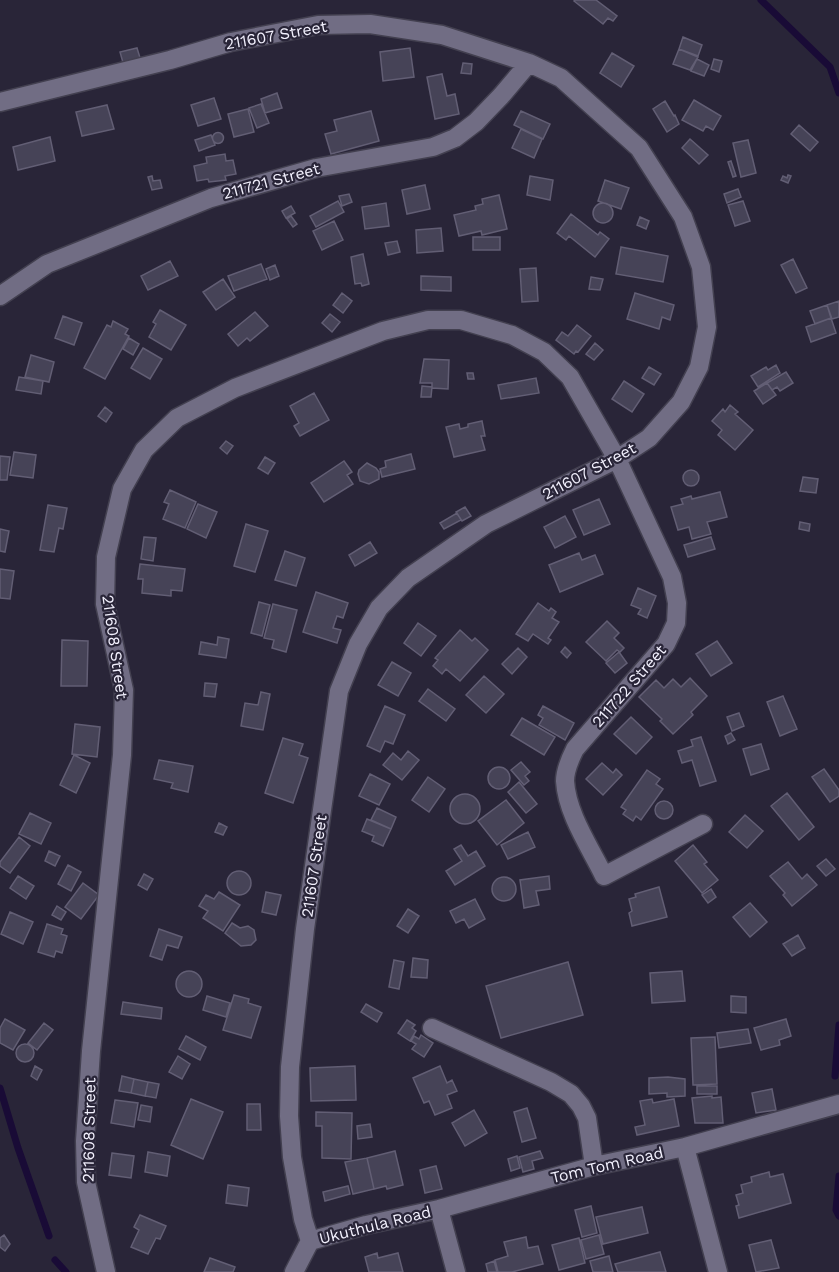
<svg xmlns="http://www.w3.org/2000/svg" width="839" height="1272" viewBox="0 0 839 1272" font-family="'Work Sans',sans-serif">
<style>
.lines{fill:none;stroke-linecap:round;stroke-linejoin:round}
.stream{stroke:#190b36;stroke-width:7}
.building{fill:#464357;stroke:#625e74;stroke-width:1.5}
.street-casing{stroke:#434050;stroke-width:21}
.street{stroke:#716d84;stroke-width:18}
.labels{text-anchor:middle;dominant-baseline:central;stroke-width:4.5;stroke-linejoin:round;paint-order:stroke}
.street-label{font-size:16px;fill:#f2f0fd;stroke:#292538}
</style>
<rect width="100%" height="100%" fill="#292538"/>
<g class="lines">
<path class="stream" d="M761 0 830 67 839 93
M835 1076 839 1025
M0 1088 18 1148 49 1236
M839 1176 836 1210 839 1216
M55 1260 66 1272"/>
</g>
<path class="building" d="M575 0H596L617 16 613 21 608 18 603 24 574 1Z
M683 37 702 45 698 56 679 49Z
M137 48 141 61 124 66 120 52Z
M410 48 414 77 383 81 380 52Z
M679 49 698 57 690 70 673 64Z
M612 53 634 66 621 87 600 73Z
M697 59 709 65 704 76 691 71Z
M714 59 722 61 719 72 711 69Z
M463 63 472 64 471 74 461 73Z
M442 74 447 96 455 94 459 114 435 119 427 77Z
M277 93 282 108 265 113 261 99Z
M214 98 221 119 198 126 191 105Z
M694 100 721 116 713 130 706 126 703 131 682 120Z
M665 101 674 116 675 115 679 124 667 132 653 109Z
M261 104 269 123 257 128 249 108Z
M107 105 114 129 82 136 76 112Z
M248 109 254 132 234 137 228 114Z
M371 111 379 141 331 154 325 134 337 131 334 120Z
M521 111 550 124 543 139 514 125Z
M799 125 818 142 810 151 791 134Z
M521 129 542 139 534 158 512 148Z
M212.5 138a5.5 5.5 0 1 1 11 0a5.5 5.5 0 1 1-11 0Z
M211 135 215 145 199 151 195 140Z
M50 137 55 161 18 170 13 147Z
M690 139 708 155 699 164 682 148Z
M748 140 756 173 741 177 733 143Z
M225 154 226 161 233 160 236 174 225 176 226 180 209 182 208 179 197 181 194 166 207 163 206 157Z
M731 161 736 176 733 177 728 162Z
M788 175 791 176 788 183 781 180 783 176 787 178Z
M152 176 153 181 160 180 162 188 152 190 148 177Z
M530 176 553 180 550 200 527 195Z
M605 180 629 188 621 209 598 201Z
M425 185 430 209 407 214 402 190Z
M738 189 741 197 727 203 724 194Z
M349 194 352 202 342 206 339 196Z
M499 195 507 229 482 235 481 231 459 236 454 215 476 210 475 206 483 204 482 199Z
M338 201 344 212 316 227 310 216Z
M743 201 750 221 735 226 728 205Z
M593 213a10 10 0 1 1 20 0a10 10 0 1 1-20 0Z
M386 203 389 226 365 229 362 207Z
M291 206 295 213 286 218 282 211Z
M571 214 598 235 600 232 609 239 595 257 569 236 566 240 557 233Z
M291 216 297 224 293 227 287 219Z
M640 217 649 221 646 229 637 225Z
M334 221 343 240 322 250 313 231Z
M441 228 443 251 417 253 416 230Z
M473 237H500V250H473Z
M397 241 400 252 388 255 385 243Z
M621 247 668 256 663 282 616 274Z
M363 254 369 284 362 286 361 283 355 284 351 257Z
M793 259 807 288 796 293 781 265Z
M170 261 178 276 148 290 141 276Z
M261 264 267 279 234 291 228 276Z
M275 265 279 276 270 280 266 269Z
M536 268 538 301 522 302 520 269Z
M421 276 451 277V291L421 290Z
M591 277 603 279 600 290 589 289Z
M223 279 235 297 216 310 203 292Z
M342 293 352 301 343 313 333 305Z
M635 293 674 305 670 320 662 317 659 329 627 319Z
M839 301V317L832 319 827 305Z
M827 305 831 318 815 324 810 311Z
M160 310 186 325 171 350 149 337 156 324 153 322Z
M255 312 268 326 250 341 247 338 238 346 228 334Z
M330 314 340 322 332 332 322 323Z
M63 316 82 323 74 345 55 338Z
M831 318 836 333 811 342 806 327Z
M113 321 128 329 125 334 129 336 105 379 84 368 107 325 111 327Z
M577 325 591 336 578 352 576 351 574 354 556 340 562 332 568 336Z
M129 338 139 344 133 355 123 349Z
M595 343 603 350 594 360 586 354Z
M143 348 162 359 150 379 131 368Z
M31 355 54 362 49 382 25 377Z
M424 359 449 360 448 389 432 388V383H420Z
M776 365 780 373 758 387 751 376 766 367 768 370Z
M649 367 661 374 654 385 642 378Z
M786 372 793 383 780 391 777 387 772 390 767 383Z
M467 373H473L474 379H468Z
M19 377 43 381 41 394 16 390Z
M536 378 539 393 501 399 498 385Z
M624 381 644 394 632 412 612 399Z
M767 383 776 395 763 404 754 391Z
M422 386 432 387 431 397H421Z
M314 393 329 420 300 436 294 426 299 423 290 406Z
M730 405 738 412 735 414 753 430 735 450 718 435 722 430 712 421 723 409 725 412Z
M105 407 112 413 106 422 98 416Z
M482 421 485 436H481L485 450 454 457 446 427 459 424 460 429 468 427V424Z
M226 441 233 446 227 454 220 448Z
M14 452 36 455 33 478 10 475Z
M411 454 415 469 382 477 380 469 386 467 385 461Z
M0 456 10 457 7 480H0Z
M265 457 275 463 268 474 258 468Z
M344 461 352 472 347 475 353 484 324 502 311 483Z
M367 463 376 468 379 472V479L369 484 360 481 358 474 359 470Z
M683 478a8 8 0 1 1 16 0a8 8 0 1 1-16 0Z
M803 477 818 479 816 493 800 491Z
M170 490 196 502 185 528 163 519 169 504 164 502Z
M720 492 727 517 707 522 711 534 692 539 689 527 678 530 671 507 683 504 681 499 691 496 692 499Z
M599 499 610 524 584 535 573 510Z
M198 504 217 512 206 538 187 529Z
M48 505 67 508 63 529 59 528 54 552 40 550Z
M465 507 471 516 462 521 456 512Z
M457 513 461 520 444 529 440 523Z
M565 516 576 537 555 548 544 527Z
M800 522 810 524 809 531 799 529Z
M246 524 268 531 255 572 234 566Z
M0 529 9 531 5 552 0 551Z
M144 537 156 538 153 561 141 559Z
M711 537 715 549 688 557 684 545Z
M370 542 377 553 355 566 349 555Z
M285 551 305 558 296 586 275 580Z
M579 553 582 560 595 555 603 574 560 592 549 565Z
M140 564 185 569 182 591 171 590V596L142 593 143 579H138Z
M0 569 14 571 10 599 0 598Z
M638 588 656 596 647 618 638 614 641 609 631 605Z
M316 592 348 603 343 618 337 616 333 628 341 630 337 643 303 632Z
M259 602 270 605 262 636 251 633Z
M538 603 549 611 551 608 556 612 552 618 559 622 548 638 551 640 548 644 533 634 528 641 516 634Z
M273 604 297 610 286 652 272 648 274 640 264 638Z
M607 621 619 633 614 638 624 648 620 652 617 650 606 661 586 642Z
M418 623 436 636 421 656 404 643Z
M460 630 472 641 475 638 488 650 460 681 446 669 442 674 433 666 438 660 435 658Z
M218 637 229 639 226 658 199 654 201 642 217 645Z
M62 640 88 641 87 686H61Z
M717 641 732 663 711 676 696 654Z
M565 647 571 653 567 658 561 652Z
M518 648 527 657 512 674 502 664Z
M619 652 627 663 615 673 606 663Z
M392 662 411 673 398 696 378 685Z
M484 676 504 694 486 713 466 695Z
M690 678 707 696 691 712 693 715 673 734 660 721 662 719 639 697 656 680 664 688 673 679 681 687Z
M205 683 217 684 215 697 204 696Z
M428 689 455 709 446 721 419 701Z
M261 692 270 694 263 730 241 726 245 703 258 705Z
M783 696 797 729 780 736 767 702Z
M385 706 405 715 393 744 385 741 380 752 367 746Z
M543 706 574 723 565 740 539 725 543 718 538 715Z
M739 713 744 726 732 731 727 717Z
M631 717 652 737 636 754 614 734Z
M522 718 555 737 544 755 511 735Z
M75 724 100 727 97 757 72 754Z
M731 733 735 740 728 744 725 736Z
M701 737 716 781 700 786 692 760 682 763 678 751 693 746 691 740Z
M283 738 303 744 299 755 308 758 293 803 265 793Z
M761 744 769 769 751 775 743 749Z
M408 751 419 760 402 780 383 765 393 753 401 760Z
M74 755 90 763 76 793 60 785Z
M159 760 193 766 188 792 171 788 173 783 154 779Z
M521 762 530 772 525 776 529 781 524 785 511 770Z
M602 763 613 773 616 769 622 775 603 795 586 779Z
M488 778a11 11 0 1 1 22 0a11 11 0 1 1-22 0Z
M824 769 839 790V796L830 802 812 777Z
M647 770 660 779 656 784 663 789 641 820 636 816 633 821 623 814 626 810 621 807Z
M370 774 390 784 379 805 359 796Z
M428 777 445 789 429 812 412 800Z
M519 782 537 804 526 813 508 792Z
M787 793 814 827 799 840 771 806Z
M450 809a15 15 0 1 1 30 0a15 15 0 1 1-30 0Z
M506 800 524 823 497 845 478 821Z
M655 810a9 9 0 1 1 18 0a9 9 0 1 1-18 0Z
M377 808 396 817 391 829 371 820Z
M30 813 51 823 41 844 19 834Z
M745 815 763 831 747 848 729 832Z
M367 819 391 829 383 846 372 841 374 836 362 831Z
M219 823 227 827 223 835 215 832Z
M528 832 535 847 508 859 501 845Z
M19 837 30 846 10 873 0 866V862Z
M461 845 468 856 476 851 485 866 455 885 446 871 462 861 454 849Z
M693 845 707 862 704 864 718 880 702 893 675 861Z
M49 851 60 856 55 866 45 861Z
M826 859 835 869 826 876 817 866Z
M788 862 802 879 807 874 817 885 792 906 783 895 785 893 770 876Z
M68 865 81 872 71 891 58 884Z
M227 883a12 12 0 1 1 24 0a12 12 0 1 1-24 0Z
M144 874 153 879 147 890 138 885Z
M18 876 34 886 26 899 10 888Z
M549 876 550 889 536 891 539 905 524 908 520 880Z
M492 889a12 12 0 1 1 24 0a12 12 0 1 1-24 0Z
M83 883 99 895 81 919 65 907Z
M659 887 667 917 632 926 629 913 632 911 629 899 636 897 635 894Z
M711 889 716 897 708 903 702 895Z
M219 892 240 905 223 931 203 918 208 911 199 906 206 895 214 899Z
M266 892 281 895 276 915 262 912Z
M475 899 485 919 469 928 464 919 456 923 450 911Z
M750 903 767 922 750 937 733 917Z
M57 906 66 912 61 920 52 915Z
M408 909 419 916 408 933 397 926Z
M10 912 33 922 23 944 1 934Z
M232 923 240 928 248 926 254 930 256 940 251 945 241 946 225 933Z
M47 924 63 929 61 934 67 936 62 953 56 951 54 957 38 952Z
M159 929 182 937 178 948 167 945 162 960 150 956Z
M798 935 805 948 792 956 783 944Z
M413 958 428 960 427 978 411 977Z
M394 960 404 962 399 989 389 987Z
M568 962 583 1015 501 1038 486 986Z
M176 984a13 13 0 1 1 26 0a13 13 0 1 1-26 0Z
M682 971 685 1001 652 1003 650 973Z
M234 995 249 999 248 1003 261 1007 251 1038 223 1030Z
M207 996 230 1003 226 1017 203 1010Z
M731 996 746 997V1013L731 1012Z
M123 1002 162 1008 161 1019 121 1014Z
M366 1004 382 1013 377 1022 361 1012Z
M5 1019 25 1030 13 1050 0 1043V1028Z
M786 1019 791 1036 779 1040 780 1045 761 1050 754 1028Z
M407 1020 415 1025 412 1028 416 1031 410 1041 398 1033Z
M44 1023 53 1030 37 1050 28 1043Z
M748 1029 751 1043 719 1048 717 1033Z
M421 1035 433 1043 424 1057 412 1049 416 1044 411 1041 414 1036 419 1039Z
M186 1036 206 1047 200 1060 179 1049Z
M715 1037 717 1084 693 1085 691 1038Z
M16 1053a9 9 0 1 1 18 0a9 9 0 1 1-18 0Z
M178 1056 190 1064 182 1079 169 1072Z
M35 1066 42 1070 37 1080 31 1076Z
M355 1066 356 1100 311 1101 310 1068Z
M440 1066 447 1083 452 1080 457 1091 447 1095 452 1108 435 1115 429 1101 424 1103 413 1078Z
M122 1076 134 1079 131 1093 119 1091Z
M668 1077 685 1079V1096L667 1097V1093L649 1094V1078Z
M134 1079 148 1082 145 1096 131 1093Z
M148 1082 159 1084 156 1098 145 1096Z
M697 1086H717V1094H697Z
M772 1089 776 1110 756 1113 752 1093Z
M712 1096V1098L721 1097 723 1123H695L692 1098Z
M191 1099 223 1112 203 1159 171 1145Z
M652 1099 653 1103 674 1099 679 1126 637 1135 635 1127 645 1125 640 1101Z
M115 1100 138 1103 134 1127 111 1123Z
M247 1104H260L261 1130H247Z
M141 1105 152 1107 150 1122 138 1120Z
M527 1108 536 1138 522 1142 514 1112Z
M474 1110 487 1133 465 1146 452 1123Z
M316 1112 352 1113 351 1159 322 1158V1126H316Z
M370 1124 372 1137 358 1139 357 1126Z
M395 1151 403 1185 387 1189 386 1186 374 1189 367 1158Z
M540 1151 543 1158 532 1161 534 1169 523 1172 519 1157Z
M148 1152 170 1156 167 1176 145 1172Z
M112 1153 134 1156 131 1178 109 1175Z
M517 1156 520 1168 511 1171 508 1159Z
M367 1158 374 1189 353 1194 345 1162Z
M436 1166 442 1189 425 1193 420 1170Z
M769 1172 770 1177 783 1174 791 1203 739 1218 736 1206 739 1205 736 1195 743 1193 741 1185 752 1182 751 1177Z
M228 1185 249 1188 247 1206 226 1203Z
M348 1186 350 1194 325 1201 323 1192Z
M591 1206 597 1233 582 1237 575 1210Z
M642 1207 648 1233 603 1244 596 1217Z
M140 1215 166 1226 160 1239 156 1238 148 1254 131 1247 139 1230 134 1227Z
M4 1235 10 1244 5 1251 0 1247V1238Z
M599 1235 604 1254 586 1259 581 1240Z
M526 1237 528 1248 538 1246 543 1264 512 1272H498L495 1260 508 1256 504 1242Z
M579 1238 585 1263 559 1270 552 1245Z
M771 1240 779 1268 756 1272 749 1245Z
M660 1252 666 1272H618L615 1264Z
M377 1253 378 1258 398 1253 403 1272H369L365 1257Z
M609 1256 613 1272H593L590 1261Z
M210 1258 235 1267 233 1272H204Z
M494 1261 497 1272H488L486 1264Z"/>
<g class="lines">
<g class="street-casing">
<path id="street" d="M0 102 170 60 231 42 318 25 370 24 442 35 529 63 561 78 639 148 683 217 701 267 707 327 699 367 681 402 649 438 617 459 486 524 408 578 379 608 358 644 339 691 305 929 290 1067 289 1116 292 1157 303 1219 310 1241
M0 296 47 264 211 198 316 168 433 147 455 138 476 122 501 96 529 63
M432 1028 551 1082 571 1094 581 1106 587 1118 594 1166
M685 1147 718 1272
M439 1209 456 1272
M106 1272 86 1182 85 1141 91 1051 122 755 124 690 105 604 106 557 122 489 144 450 177 418 235 388 383 331 428 320H461L512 335 544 352 570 377 617 459 672 577 677 603 676 623 666 644 575 749C570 759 565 770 565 781 567 814 590 847 604 876L703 824
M294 1272 310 1241 366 1225 439 1209 594 1166 685 1147 839 1104"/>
</g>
<use href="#street" class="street"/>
</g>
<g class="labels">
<g class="street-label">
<text transform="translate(276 35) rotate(-10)">211607 Street</text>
<text transform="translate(271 181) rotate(-15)">211721 Street</text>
<text transform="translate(589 471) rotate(-28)">211607 Street</text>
<text transform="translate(115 647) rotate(82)">211608 Street</text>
<text transform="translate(629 686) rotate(-49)">211722 Street</text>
<text transform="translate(314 866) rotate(-82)">211607 Street</text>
<text transform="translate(89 1130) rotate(-89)">211608 Street</text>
<text transform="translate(607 1165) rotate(-13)">Tom Tom Road</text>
<text transform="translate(375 1225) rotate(-14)">Ukuthula Road</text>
</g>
</g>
</svg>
